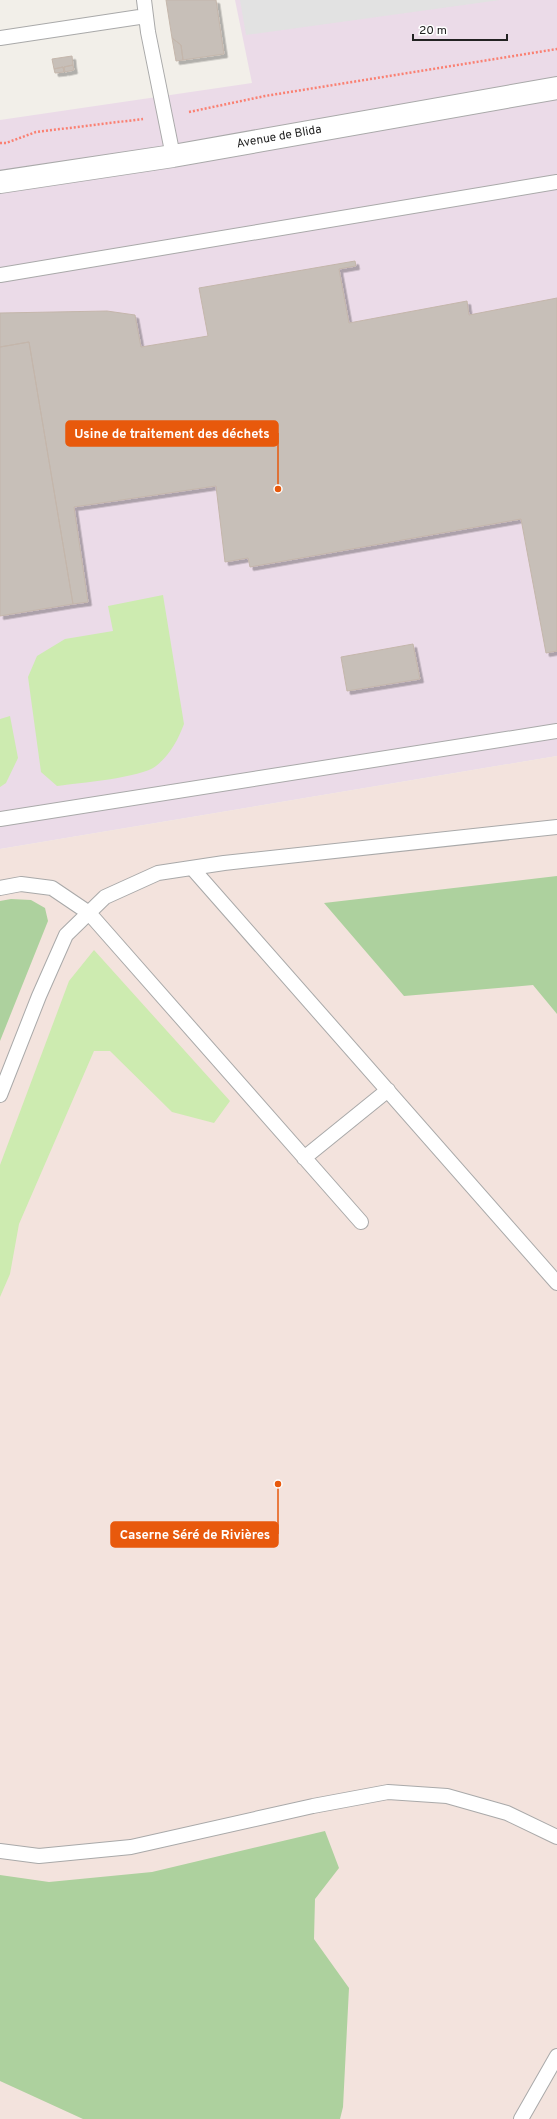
<svg xmlns="http://www.w3.org/2000/svg" width="557" height="2119" viewBox="0 0 557 2119" font-family="Overpass,sans-serif">
<style>
.industrial{fill:#ebdbe8}
.military{fill:#f3e3dd}
.grass{fill:#cdebb0}
.forest{fill:#add19e}
.parking{fill:#e2e2e2}
.building{fill:#c7bfb8;stroke:#c4b6ab;filter:url(#shadow)}
.lines{fill:none;stroke-linecap:round;stroke-linejoin:round}
.service-casing{stroke:#a9a9a9;stroke-width:16}
.minor-casing{stroke:#a9a9a9;stroke-width:24}
.path{stroke:#fa8072;stroke-width:2.5;stroke-dasharray:2 2;stroke-linecap:butt}
.service{stroke:#fff;stroke-width:14}
.minor{stroke:#fff;stroke-width:22}
.labels{text-anchor:middle;dominant-baseline:central;stroke-width:4;stroke-linejoin:round;paint-order:stroke}
.street-label{font-size:12px;fill:#222;stroke:#fff}
.leader{fill:none;stroke:#e8590c;stroke-width:1.5}
.callout-dot{fill:#e8590c;stroke:#fff;stroke-width:1.5}
.callout{fill:#e8590c;stroke:#e8590c;stroke-width:1.5}
.callout-label{font-size:13px;text-anchor:middle;font-weight:bold;fill:#fff}
</style>
<defs>
<filter id="shadow"><feDropShadow dx="3.5" dy="3.5" stdDeviation="0" flood-color="#0004"/></filter>
</defs>
<rect width="100%" height="100%" fill="#f2efe9"/>
<path class="industrial" d="M235 0H557V756L0 849V120L252 83Z"/>
<path class="military" d="M557 756V2119H0V849Z"/>
<path class="grass" d="M163 595 184 724C178 740 170 755 156 766 141 778 78 783 57 786L41 772 28 677 37 656 65 639 113 631 108 606Z
M10 716 18 758 6 783 0 787V719Z
M94 950 230 1101 214 1123 172 1112 110 1051H94L19 1224 10 1274 0 1297V1165L69 981Z"/>
<path class="forest" d="M557 876V1014L533 985 404 996 324 903Z
M11 899 31 900 45 908 48 921 0 1041V901Z
M325 1831 339 1868 315 1899 314 1939 349 1988 343 2107 340 2119H83L0 2081V1875L49 1882 152 1872Z"/>
<path class="parking" d="M240 0H500L246 35Z"/>
<path class="building" d="M166 0H216L224 54 183 60 181 45 172 38Z
M172 38 181 45 183 60 176 61Z
M72 56 73 65 64 67V72L63 67 54 69 52 59Z
M73 65 74 70 65 72 64 67Z
M63 67 64 72 55 73 54 69Z
M355 261 356 266 339 269 349 323 467 301 469 315 557 298V651L546 653 521 519 250 567 248 558 225 562 216 486 74 507 88 602 73 604 29 342 0 347V313L107 311 135 315 141 347 208 336 199 288Z
M29 342 73 604 0 616V347Z
M413 644 420 679 347 691 341 657Z"/>
<g class="lines">
<g class="service-casing">
<path id="service" d="M144 0 148 32 173 156
M0 38 146 16
M0 275 557 182
M0 819 557 731
M192 868 557 1283
M0 888 21 884 52 888 89 913 361 1222
M0 1095 39 996 66 935 105 897 158 873 224 863 557 827
M304 1158 388 1090
M0 1851 39 1856 131 1847 313 1806 388 1792 447 1796 507 1813 557 1837
M521 2119 557 2056"/>
</g>
<g class="minor-casing">
<path id="minor" d="M0 182 173 156 557 88"/>
</g>
<path class="path" d="M189 112 265 96 557 49
M0 143H6L36 132 143 119"/>
<use href="#service" class="service"/>
<use href="#minor" class="minor"/>
</g>
<g class="labels">
<g class="street-label">
<text transform="translate(279 137) rotate(-10)">Avenue de Blida</text>
</g>
</g>
<path class="leader" d="M278 489L278 433M278 1484L278 1534"/>
<g class="callout-dot">
<circle cx="278" cy="489" r="4"/>
<circle cx="278" cy="1484" r="4"/>
</g>
<g class="callout">
<rect x="66" y="421" width="212" height="25" rx="4"/>
<rect x="111" y="1522" width="167" height="25" rx="4"/>
</g>
<g class="callout-label">
<text x="172" y="438">Usine de traitement des déchets</text>
<text x="195" y="1539">Caserne Séré de Rivières</text>
</g>
<path d="M413 34v6h94v-6" fill="none" stroke="#222222" stroke-width="2"/>
<text x="419" y="34" font-size="12" fill="#222222" stroke="#ffffff" stroke-width="3" paint-order="stroke">20 m</text>
</svg>
